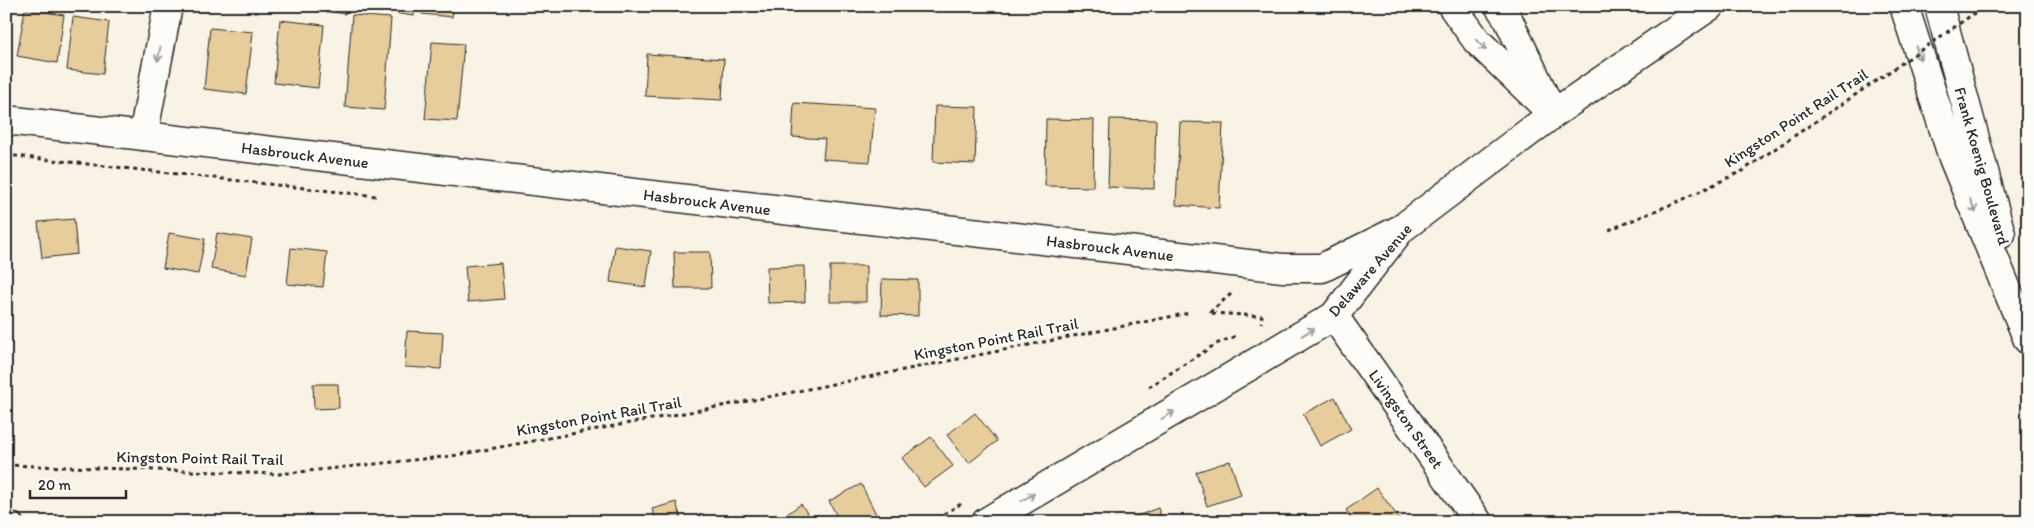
<svg xmlns="http://www.w3.org/2000/svg" width="2034" height="528" viewBox="0 0 2034 528" font-family="Itim,sans-serif">
<style>
.building{fill:#e7cd9c;stroke:#2b2b2b}
.lines{fill:none;stroke-linecap:round;stroke-linejoin:round}
.lane-casing{stroke:#2b2b2b;stroke-width:20}
.street-casing{stroke:#2b2b2b;stroke-width:31}
.secondary-casing{stroke:#2b2b2b;stroke-width:31}
.primary-casing{stroke:#2b2b2b;stroke-width:31}
.path{stroke:#2b2b2b;stroke-width:3;stroke-dasharray:4 4;stroke-linecap:butt}
.lane{stroke:#fdfcf7;stroke-width:16}
.street{stroke:#fdfcf7;stroke-width:28}
.secondary{stroke:#fdfcf7;stroke-width:28}
.primary{stroke:#fdfcf7;stroke-width:28}
.path-bridge{stroke:#2b2b2b;stroke-width:3;stroke-dasharray:4 4;stroke-linecap:butt}
.oneway{stroke:#9e9e9b}
.labels{text-anchor:middle;dominant-baseline:central;stroke-width:4.5;stroke-linejoin:round;paint-order:stroke}
.street-label{font-size:16px;fill:#2b2b2b;stroke:#fdfcf7}
</style>
<rect width="100%" height="100%" fill="#f9f3e5"/>
<filter id="ink" filterUnits="userSpaceOnUse"><feTurbulence type="fractalNoise" baseFrequency=".02" numOctaves="2"/><feDisplacementMap in="SourceGraphic" scale="10" xChannelSelector="R" yChannelSelector="G"/><feConvolveMatrix kernelMatrix="1 2 1 2 8 2 1 2 1" color-interpolation-filters="sRGB"/></filter>
<g filter="url(#ink)">
<path class="building" d="M300 6H346L345 14Z
M379 6H415L414 16 379 11Z
M422 6H454L452 17 422 14Z
M25 9 64 15 57 63 17 56Z
M6 10 11 11 9 56H6Z
M352 15 391 18 384 110 345 107Z
M73 17 109 22 103 74 67 70Z
M280 20 324 25 318 88 274 83Z
M210 28 253 32 246 94 204 89Z
M432 42 464 44 457 121 425 119Z
M647 54 724 59 722 100 645 96Z
M794 103 875 108 870 162 823 159 825 139 792 137Z
M935 106 977 107 975 164 933 162Z
M1046 119 1094 120 1093 187 1045 186Z
M1110 119 1156 120 1154 189 1108 187Z
M1180 122 1223 123 1219 208 1176 205Z
M6 215H9V252H6Z
M74 219 77 254 42 258 38 222Z
M169 233 205 239 198 274 163 268Z
M217 233 252 239 246 275 211 269Z
M615 246 651 251 646 287 610 282Z
M291 248 327 252 323 287 287 284Z
M674 252H710L711 288H675Z
M501 263 504 299 468 302 465 266Z
M804 266 805 302 768 303 767 267Z
M830 266H866V302H830Z
M882 279 918 280V316L881 315Z
M407 331 443 333 441 369 405 367Z
M313 384H338L339 408 314 409Z
M1335 397 1351 429 1320 446 1303 414Z
M975 413 997 441 969 463 947 435Z
M931 437 953 466 924 487 902 458Z
M1230 461 1241 495 1207 506 1196 472Z
M861 484 877 516 866 522H840L829 501Z
M1377 488 1400 520 1397 522H1354L1346 510Z
M676 502 682 522H656L652 509Z
M801 504 813 522H776Z
M1158 508 1163 522H1125L1124 521Z
M646 518 647 522H635Z"/>
<g class="lines">
<g class="lane-casing">
<path id="lane" d="M6 519 14 522"/>
</g>
<g class="street-casing">
<path id="street" d="M143 136 168 6
M1334 316 1478 522"/>
</g>
<g class="secondary-casing">
<path id="secondary" d="M6 120 1283 268H1322L1401 229
M986 522 1334 316 1401 229 1553 114 1710 6"/>
</g>
<g class="primary-casing">
<path id="primary" d="M1452 6 1477 41 1553 114
M1499 6 1508 19 1546 99
M1904 6 1953 158 2028 340
M1939 6 2001 234"/>
</g>
<path class="path" d="M6 155 376 196
M1609 230 1684 199 1742 171 1867 87
M1231 294 1209 313 1262 316 1261 323
M1149 387 1216 344 1238 335
M6 465 279 474 452 456 738 403 1189 313
M930 522 961 504"/>
<use href="#lane" class="lane"/>
<use href="#street" class="street"/>
<use href="#secondary" class="secondary"/>
<use href="#primary" class="primary"/>
<path class="path-bridge" d="M1867 87 1985 6"/>
</g>
<defs><path id="oneway-shaft" d="M-6 0H5M1.5-3L5.5 0L1.5 3" fill="none" stroke-width="1.6" stroke-linecap="round" stroke-linejoin="round" transform="scale(1.25)"/></defs>
<g class="oneway">
<use href="#oneway-shaft" transform="translate(1481 45) rotate(46)"/>
<use href="#oneway-shaft" transform="translate(1918 53) rotate(72)"/>
<use href="#oneway-shaft" transform="translate(159 54) rotate(101)"/>
<use href="#oneway-shaft" transform="translate(1973 206) rotate(68)"/>
<use href="#oneway-shaft" transform="translate(1308 332) rotate(-31)"/>
<use href="#oneway-shaft" transform="translate(1168 415) rotate(-31)"/>
<use href="#oneway-shaft" transform="translate(1028 497) rotate(-31)"/>
</g>
</g>
<g class="labels">
<g class="street-label">
<text transform="translate(1796 118) rotate(-33)">Kingston Point Rail Trail</text>
<text transform="translate(305 155) rotate(7)">Hasbrouck Avenue</text>
<text transform="translate(1982 166) rotate(74)">Frank Koenig Boulevard</text>
<text transform="translate(707 202) rotate(7)">Hasbrouck Avenue</text>
<text transform="translate(1110 248) rotate(7)">Hasbrouck Avenue</text>
<text transform="translate(1370 270) rotate(-49)">Delaware Avenue</text>
<text transform="translate(996 339) rotate(-11)">Kingston Point Rail Trail</text>
<text transform="translate(599 416) rotate(-10)">Kingston Point Rail Trail</text>
<text transform="translate(1406 419) rotate(55)">Livingston Street</text>
<text transform="translate(200 458) rotate(1)">Kingston Point Rail Trail</text>
</g>
</g>
<rect width="2034" height="528" fill="none" stroke="#fdfcf7" stroke-width="25"/>
<rect x="12" y="12" width="2009" height="503" fill="none" stroke="#2b2b2b" stroke-width="2" filter="url(#ink)"/>
<path d="M30 490v8h96v-8" fill="none" stroke="#2b2b2b" stroke-width="2.5"/>
<text x="38" y="490" font-size="15" fill="#2b2b2b" stroke="#fdfcf7" stroke-width="4" paint-order="stroke">20 m</text>
</svg>
